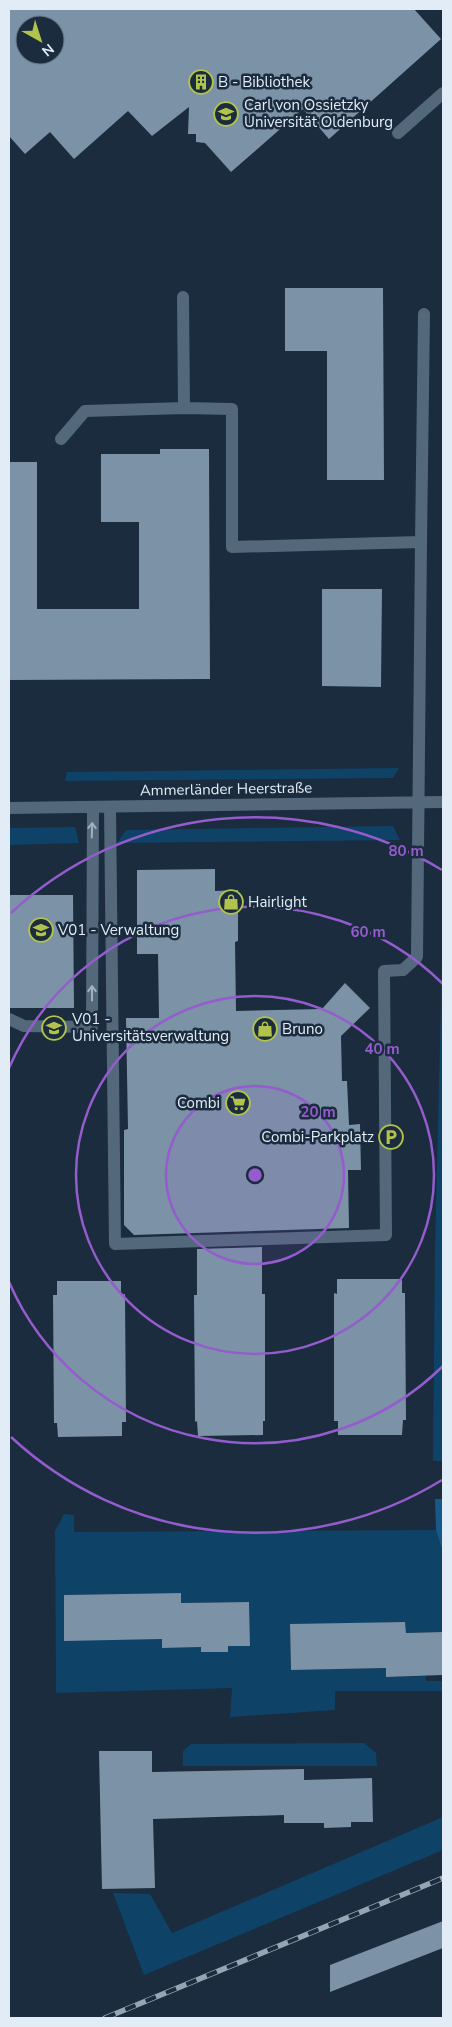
<svg xmlns="http://www.w3.org/2000/svg" width="452" height="2027" viewBox="0 0 452 2027" font-family="'Nunito Sans',sans-serif">
<style>
.green{fill:#0f4267;fill-rule:evenodd}
.forest{fill:#185889}
.building{fill:#7c92a6;fill-rule:evenodd}
.lines{fill:none;stroke-linecap:round;stroke-linejoin:round}
.minor{stroke:#53687b;stroke-width:12}
.rail-casing{stroke:#97a5b2;stroke-width:5.5}
.rail{stroke:#1a2c3d;stroke-width:4;stroke-dasharray:11;stroke-linecap:butt}
.oneway{stroke:#a1b1bf}
.ring{fill:none;stroke:#945ccd;stroke-width:2.5}
.labels{text-anchor:middle;dominant-baseline:central;stroke-width:5;stroke-linejoin:round;paint-order:stroke}
.poi-label{font-size:15px;fill:#e1ecf7;stroke:#1a2c3d;text-anchor:start}
.street-label{font-size:15px;fill:#e1ecf7;stroke:#1a2c3d}
.centre{fill:#945ccd;stroke:#1a2c3d;stroke-width:2.5}
.ring-label{font-size:15px;text-anchor:middle;font-weight:bold;fill:#945ccd;stroke:#1a2c3d;stroke-width:5;stroke-linejoin:round;paint-order:stroke}
</style>
<rect width="100%" height="100%" fill="#1a2c3d"/>
<path class="green" d="M399 768 393 778 65 781 67 772Z
M393 826 400 840 117 843 126 830Z
M75 827 79 843 9 845V828Z
M443 916V1461H433L435 1249Z
M64 1514 74 1515V1532L436 1530 443 1552V1632L406 1633 405 1622 290 1625 291 1670 386 1668 387 1677 426 1676V1681H443V1691H335V1710L230 1717 232 1688 56 1693 55 1531ZM181 1593V1603L249 1602 250 1646H228L227 1652H202L201 1647 162 1648V1639L65 1640 64 1595Z
M364 1743 376 1753 377 1766H183V1751L191 1744Z
M443 1817V1850L144 1975 113 1893 150 1894 172 1933Z"/>
<path class="forest" d="M435 1499H443V1552L436 1530Z"/>
<path class="building" d="M9 9H414L441 39 329 139 303 109 231 172 205 143 196 142V134H188L189 107 152 136 128 111 74 159 50 132 25 154 9 136ZM25 25H55V55H25Z
M285 288H383L384 480H327V351H285Z
M160 449H209L210 679 9 680V462H37V609H139V522H101V454H160Z
M322 589H382L381 687 322 686Z
M215 869V891L238 890V941L235 942 236 1011 322 1009 345 983 370 1008 341 1036 342 1081H347L349 1125 360 1124 361 1170H348L349 1228 134 1235 124 1225V1130L128 1129 126 1018H159L158 954H137V870Z
M9 895H73L74 1008H9Z
M262 1247V1294H265V1421H263V1435L198 1436 197 1421 195 1422 194 1295H197V1249Z
M337 1279H402V1293H405L406 1420H403L402 1435H338V1421H334V1293L337 1294Z
M57 1281H121V1295L125 1294 126 1422H122V1436L58 1437 57 1423H54L53 1295H57Z
M181 1593V1603L249 1602 250 1646H228V1652H201V1647L162 1648V1639L64 1641V1595Z
M405 1622 406 1633 443 1632V1675L386 1677V1668L291 1670 290 1624Z
M99 1751H152V1772L304 1769V1780L372 1778 373 1822H351V1827L324 1828V1823H284V1815L153 1819 155 1888 102 1889Z
M443 1921V1948L330 1992V1965Z"/>
<g class="lines">
<path class="minor" d="M398 133 443 93
M61 439 85 411 184 408 183 297
M421 542 424 314
M9 808 443 802
M110 808 115 1244 386 1235 384 971 403 970 417 957 421 542 232 547V409L184 408
M9 1019 24 1026 92 1027 93 808"/>
<g class="rail-casing">
<path id="rail" d="M105 2018 443 1878"/>
</g>
<use href="#rail" class="rail"/>
</g>
<defs><path id="oneway-shaft" d="M-6 0H5M1.5-3L5.5 0L1.5 3" fill="none" stroke-width="1.6" stroke-linecap="round" stroke-linejoin="round" transform="scale(1.25)"/></defs>
<g class="oneway">
<use href="#oneway-shaft" transform="translate(92 830) rotate(-88)"/>
<use href="#oneway-shaft" transform="translate(92 993) rotate(-90)"/>
</g>
<circle cx="255" cy="1175" r="89" fill="#945ccd" fill-opacity=".12"/>
<g class="ring">
<circle cx="255" cy="1175" r="89"/>
<circle cx="255" cy="1175" r="179"/>
<path d="M443 1366A268 268 0 0 1 9 1282M9 1068A268 268 0 0 1 443 984"/>
<path d="M442 1480A358 358 0 0 1 11 1437M11 913A358 358 0 0 1 442 870"/>
</g>
<defs>
<g id="building-ring" transform="scale(1.25)"><circle r="9.5" fill="#1a2c3d" stroke="#b2c34c" stroke-width="1.5"/><path d="M-4-6H4V6H1V3H-1V6H-4ZM-2.5-4.3h1.7v1.8h-1.7ZM.8-4.3h1.7v1.8H.8ZM-2.5-1h1.7V.8h-1.7ZM.8-1h1.7V.8H.8Z" fill="#b2c34c"/></g>
<g id="university-ring" transform="scale(1.25)"><circle r="9.5" fill="#1a2c3d" stroke="#b2c34c" stroke-width="1.5"/><path d="M0-5L7-2L0 1L-7-2ZM-4 1L0 2.5L4 1V4Q0 6-4 4Z" fill="#b2c34c"/></g>
<g id="shop-ring" transform="scale(1.25)"><circle r="9.5" fill="#1a2c3d" stroke="#b2c34c" stroke-width="1.5"/><path d="M-5-2.5h2.3a2.7 3.5 0 0 1 5.4 0H5L5.5 6h-11ZM-1.5-2.5h3a1.5 2.3 0 0 0-3 0Z" fill="#b2c34c"/></g>
<g id="supermarket-ring" transform="scale(1.25)"><circle r="9.5" fill="#1a2c3d" stroke="#b2c34c" stroke-width="1.5"/><path d="M-6-5.5h2.5l.6 2H6L4.5 2H-2.5L-4.4-4H-6ZM-1.5 3.2a1.3 1.3 0 1 0 .1 0ZM3 3.2a1.3 1.3 0 1 0 .1 0Z" fill="#b2c34c"/></g>
<g id="parking-ring" transform="scale(1.25)"><circle r="9.5" fill="#1a2c3d" stroke="#b2c34c" stroke-width="1.5"/><path d="M-3.5-5.5H1a3.5 3.5 0 0 1 0 7H-1V5.5H-3.5ZM-1-3.4V-.6H.8a1.4 1.4 0 0 0 0-2.8Z" fill="#b2c34c"/></g>
</defs>
<g fill-rule="evenodd">
<use href="#building-ring" x="201" y="82"/>
<use href="#university-ring" x="226" y="114"/>
<use href="#shop-ring" x="231" y="902"/>
<use href="#university-ring" x="41" y="930"/>
<use href="#university-ring" x="54" y="1028"/>
<use href="#shop-ring" x="265" y="1029"/>
<use href="#supermarket-ring" x="238" y="1103"/>
<use href="#parking-ring" x="391" y="1137"/>
</g>
<g class="labels">
<g class="poi-label">
<text x="218" y="82">B - Bibliothek</text>
<text x="244" y="105">Carl von Ossietzky<tspan x="244" dy="17">Universität Oldenburg</tspan></text>
<text x="248" y="902">Hairlight</text>
<text x="58" y="930">V01 - Verwaltung</text>
<text x="72" y="1019">V01 -<tspan x="72" dy="17">Universitätsverwaltung</tspan></text>
<text x="282" y="1029">Bruno</text>
<text x="220" y="1103" text-anchor="end">Combi</text>
<text x="374" y="1137" text-anchor="end">Combi-Parkplatz</text>
</g>
<g class="street-label">
<text transform="translate(226 789) rotate(-1)">Ammerländer Heerstraße</text>
</g>
</g>
<circle cx="255" cy="1175" r="8" class="centre"/>
<g class="ring-label">
<text x="406" y="856">80 m</text>
<text x="368" y="937">60 m</text>
<text x="382" y="1054">40 m</text>
<text x="318" y="1117">20 m</text>
</g>
<rect width="452" height="2027" fill="none" stroke="#e1ecf7" stroke-width="20"/>
<g transform="translate(40 40) rotate(141)"><circle r="24" fill="#1a2c3d" stroke="#6a7987"/>
<path d="M0-4L9 19L0 12L-9 19Z" fill="#b2c34c"/>
<text y="-8" font-size="14" font-weight="bold" text-anchor="middle" fill="#e1ecf7">N</text>
</g>
</svg>
